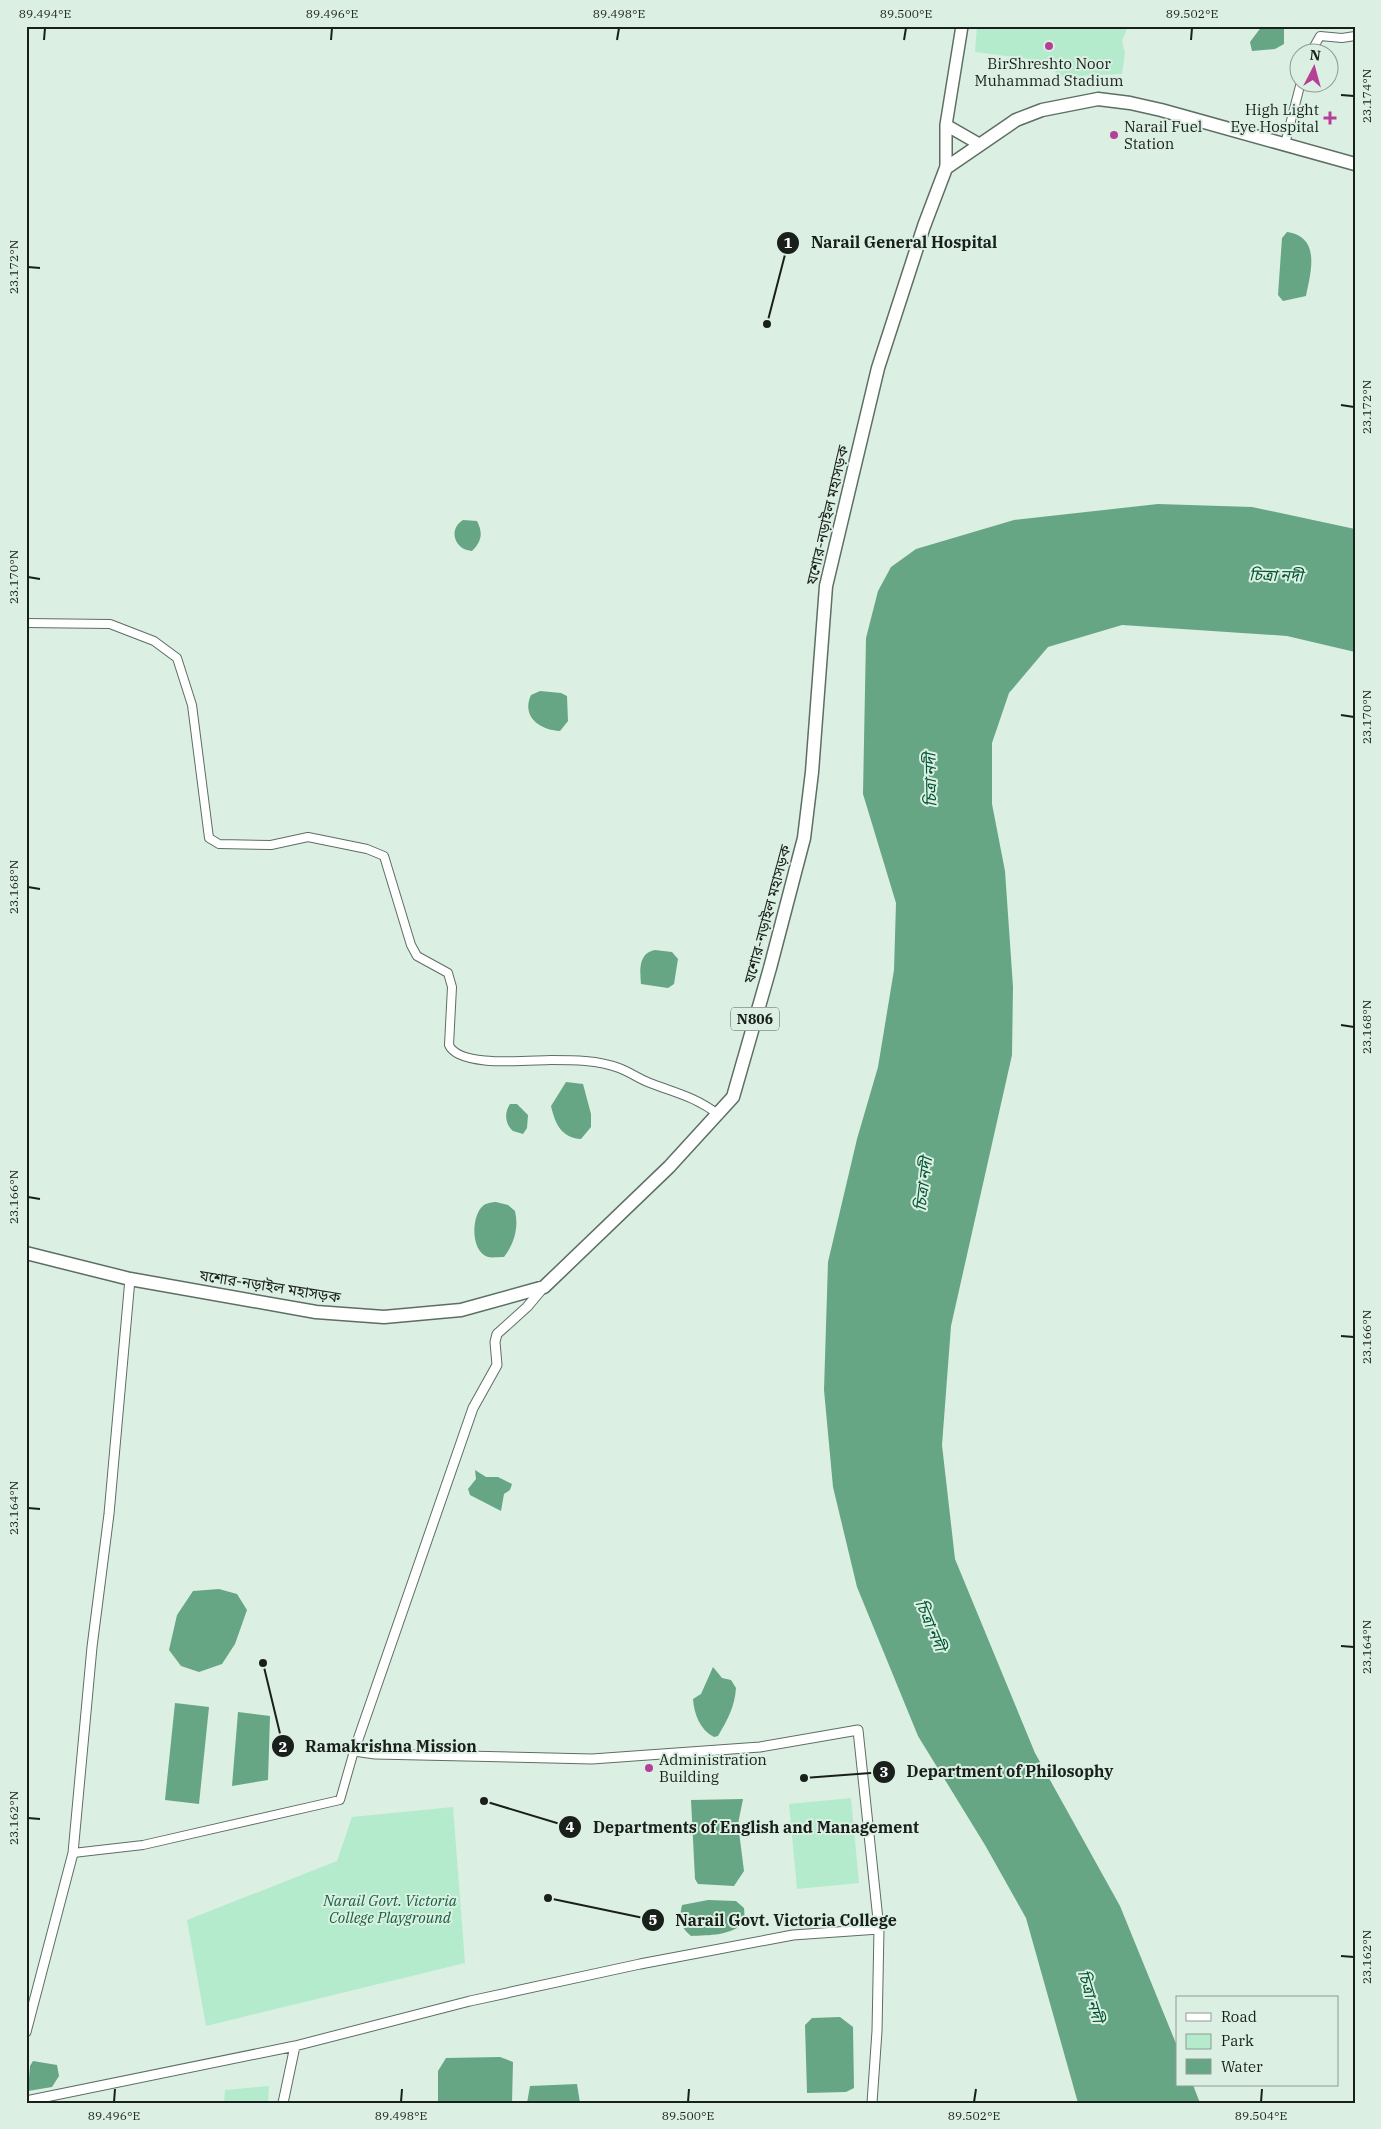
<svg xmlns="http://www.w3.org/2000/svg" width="1381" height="2129" viewBox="0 0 1381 2129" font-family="'IBM Plex Serif','Noto Sans Bengali',serif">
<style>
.green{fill:#b4ebcc}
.water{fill:#66a684}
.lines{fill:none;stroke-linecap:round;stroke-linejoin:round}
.minor-casing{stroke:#5d6e64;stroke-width:10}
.tertiary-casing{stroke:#5d6e64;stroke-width:11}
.primary-casing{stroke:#5d6e64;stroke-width:14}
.trunk-casing{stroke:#5d6e64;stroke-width:15}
.minor{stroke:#fff;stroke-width:8}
.tertiary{stroke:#fff;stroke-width:9}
.primary{stroke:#fff;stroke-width:11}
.trunk{stroke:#fff;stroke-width:12}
.ticks{fill:none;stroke:#19201c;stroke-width:2}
.poi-dot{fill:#b64097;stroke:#dcefe3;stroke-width:2}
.labels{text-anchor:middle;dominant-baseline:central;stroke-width:4;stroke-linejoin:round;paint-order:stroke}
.shield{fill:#dcefe3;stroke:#545e58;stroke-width:1}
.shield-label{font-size:14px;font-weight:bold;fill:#19201c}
.poi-label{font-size:15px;fill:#19201c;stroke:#dcefe3;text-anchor:start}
.street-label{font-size:15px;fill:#19201c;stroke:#dcefe3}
.park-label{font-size:15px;font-style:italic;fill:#136140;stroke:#dcefe3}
.water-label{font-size:16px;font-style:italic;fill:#005635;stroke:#dcefe3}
.leader{fill:none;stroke:#19201c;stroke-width:2}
.callout-dot{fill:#19201c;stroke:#dcefe3;stroke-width:2}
.mark-label{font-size:15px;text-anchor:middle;font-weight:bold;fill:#fff}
.callout-label{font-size:16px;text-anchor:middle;font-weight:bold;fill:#19201c;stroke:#dcefe3;stroke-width:4;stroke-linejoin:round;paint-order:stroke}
.neatline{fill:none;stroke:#19201c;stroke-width:2}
.ticks-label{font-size:12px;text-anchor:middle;fill:#19201c}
</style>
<rect width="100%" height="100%" fill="#dcefe3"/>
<path class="green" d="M977 26H1128L1122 41 1125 53 1122 74 1056 77 1054 62 975 52Z
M851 1798 859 1883 797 1889 789 1804Z
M453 1807 465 1963 206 2026 187 1920 337 1861 352 1817Z
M269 2086 268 2103H224L225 2090Z"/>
<path class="water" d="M1262 26H1279L1284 29V44L1275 49 1252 51 1250 42Z
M1287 232C1321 237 1311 271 1306 296L1283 301 1278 295 1282 238Z
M1158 504 1252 507 1355 529V652L1287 636 1122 625 1048 647 1009 693 992 743V804L1005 871 1013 987 1012 1055 951 1326 942 1445 955 1559 1035 1753 1120 1906 1177 2046V2085H1193L1200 2103H1078L1026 1918 985 1845 918 1736 857 1587 833 1487 824 1390 828 1262 857 1139 878 1067 894 970 896 903 863 794 866 638 878 591 891 567 916 549 1014 520Z
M463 520 477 521C483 533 482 541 472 551 454 550 448 529 463 520Z
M540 691 561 693 567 696 568 721 560 731C540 730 521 717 531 695Z
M655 950 672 952 678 959 674 984 668 988 641 984C640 971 638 953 655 950Z
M566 1082 583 1084 591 1114V1127L581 1139C561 1138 555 1123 551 1106Z
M510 1104H517L528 1115 527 1128 523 1134 513 1131C505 1124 504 1113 510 1104Z
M496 1202 508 1205 515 1211C519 1228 514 1244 504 1257 499 1257 492 1258 488 1257 470 1252 471 1214 484 1205 487 1203 493 1202 496 1202Z
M475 1470 486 1477H498L512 1484 510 1490 504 1494 501 1511 470 1495 468 1489 476 1479Z
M219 1589 237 1594 247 1610 235 1644 222 1664 199 1672 181 1666 169 1650 177 1615 193 1591Z
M713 1667 722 1678 731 1680 736 1688C735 1706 727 1721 718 1736L714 1737C700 1730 694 1714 693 1699L701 1694Z
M175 1703 209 1707 199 1804 165 1800Z
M238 1712 270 1716 268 1780 232 1786Z
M743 1799 738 1824 744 1871 734 1886 698 1884 695 1879 691 1800Z
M708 1900 736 1901 744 1908 745 1922C730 1936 710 1935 691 1936 679 1926 679 1919 682 1905Z
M840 2017 853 2027 854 2088 846 2092 807 2093 805 2025 812 2018Z
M500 2057 513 2062 512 2103H438V2071L446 2058Z
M33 2061 57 2065 59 2076 52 2087 28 2091 30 2066Z
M577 2084 580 2103H527L530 2086Z"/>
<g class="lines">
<g class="minor-casing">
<path id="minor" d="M1311 52 1320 36 1342 38 1355 36
M1285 144 1301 82
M26 623 110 624 154 641 177 658 192 705 209 838 219 844 271 845 308 837 367 849 384 856 411 945 417 956 448 973 452 987 449 1045C459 1068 529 1060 551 1060 573 1060 598 1060 619 1068 630 1072 639 1079 650 1083 676 1093 696 1097 719 1115
M73 1853 143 1845 340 1800 354 1751"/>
</g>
<g class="tertiary-casing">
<path id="tertiary" d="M543 1288 527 1307 497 1334 495 1342 497 1365 473 1408 354 1751 375 1754 592 1759 760 1747 858 1730 879 1929 877 2031 872 2103
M26 2032 73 1853 92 1647 109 1514 130 1279
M26 2101 295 2046 470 2001 640 1964 793 1935 879 1929
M283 2103 295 2046"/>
</g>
<g class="primary-casing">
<path id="primary" d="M946 125 979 144
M946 168V125L962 26"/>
</g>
<g class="trunk-casing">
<path id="trunk" d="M26 1253 130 1279 316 1312 384 1317 461 1310 544 1287 669 1167 733 1097 770 968 804 838 812 772 826 586 878 368 924 226 946 168 1016 120 1042 110 1098 99 1130 103 1161 110 1355 164"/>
</g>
<use href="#minor" class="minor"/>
<use href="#tertiary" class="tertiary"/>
<use href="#primary" class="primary"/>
<use href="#trunk" class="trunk"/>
</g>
<path class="ticks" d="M44 40 45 28M331 40 332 28M617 40 619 28M904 40 906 28M1191 40 1192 28M1341 95 1354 96M28 267 40 268M1341 405 1354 407M28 577 40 579M1341 715 1354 717M28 887 40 889M1341 1025 1354 1027M28 1197 40 1199M1341 1336 1354 1337M28 1508 40 1509M1341 1646 1354 1647M28 1818 40 1819M1341 1956 1354 1957M114 2102 115 2089M401 2102 402 2089M688 2102 689 2089M974 2102 976 2089M1261 2102 1262 2089"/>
<g class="poi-dot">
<circle cx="1049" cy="46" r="5"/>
<path d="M1327.5 110.5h5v5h5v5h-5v5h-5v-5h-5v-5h5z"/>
<circle cx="1114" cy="135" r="5"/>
<circle cx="649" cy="1768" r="5"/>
</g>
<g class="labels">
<rect class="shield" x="731" y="1007.5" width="48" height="23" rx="4"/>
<g class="shield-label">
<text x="755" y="1019">N806</text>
</g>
<g class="poi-label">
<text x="1049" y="63" text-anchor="middle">BirShreshto Noor<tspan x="1049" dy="17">Muhammad Stadium</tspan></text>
<text x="1319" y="109" text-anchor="end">High Light<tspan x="1319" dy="17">Eye Hospital</tspan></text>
<text x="1124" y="126">Narail Fuel<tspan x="1124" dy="17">Station</tspan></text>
<text x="659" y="1759">Administration<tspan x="659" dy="17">Building</tspan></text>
</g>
<g class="street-label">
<text transform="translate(827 515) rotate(-77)">যশোর-নড়াইল মহাসড়ক</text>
<text transform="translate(767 914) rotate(-75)">যশোর-নড়াইল মহাসড়ক</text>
<text transform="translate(270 1286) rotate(9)">যশোর-নড়াইল মহাসড়ক</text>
</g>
<g class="park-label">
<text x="390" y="1900">Narail Govt. Victoria<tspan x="390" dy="17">College Playground</tspan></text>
</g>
<g class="water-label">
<text transform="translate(1276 575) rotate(1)">চিত্রা নদী</text>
<text transform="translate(930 780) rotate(-91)">চিত্রা নদী</text>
<text transform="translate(923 1184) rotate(-83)">চিত্রা নদী</text>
<text transform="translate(931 1625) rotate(67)">চিত্রা নদী</text>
<text transform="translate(1091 1996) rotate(73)">চিত্রা নদী</text>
</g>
</g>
<path class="leader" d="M767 324L788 243M263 1663L283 1746M804 1778L884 1772M484 1801L570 1827M548 1898L653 1920"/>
<g class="callout-dot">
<circle cx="767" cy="324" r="5"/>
<circle cx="263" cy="1663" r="5"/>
<circle cx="804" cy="1778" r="5"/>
<circle cx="484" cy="1801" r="5"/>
<circle cx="548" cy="1898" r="5"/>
<circle cx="788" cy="243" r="12"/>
<circle cx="283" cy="1746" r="12"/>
<circle cx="884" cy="1772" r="12"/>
<circle cx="570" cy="1827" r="12"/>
<circle cx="653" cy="1920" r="12"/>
</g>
<g class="mark-label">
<text x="788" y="248">1</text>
<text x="283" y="1752">2</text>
<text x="884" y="1777">3</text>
<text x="570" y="1832">4</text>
<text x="653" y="1925">5</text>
</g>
<g class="callout-label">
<text x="904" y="248">Narail General Hospital</text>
<text x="391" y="1752">Ramakrishna Mission</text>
<text x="1010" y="1777">Department of Philosophy</text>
<text x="756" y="1833">Departments of English and Management</text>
<text x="786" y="1926">Narail Govt. Victoria College</text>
</g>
<rect width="1381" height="2129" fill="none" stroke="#dcefe3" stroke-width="55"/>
<rect x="1176" y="1996" width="162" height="90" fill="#dcefe3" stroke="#8e9c93"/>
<rect x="1186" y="2013" width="25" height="8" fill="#ffffff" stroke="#8e9c93"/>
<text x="1221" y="2022" font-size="15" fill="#19201c">Road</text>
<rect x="1186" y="2034" width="25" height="15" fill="#b4ebcc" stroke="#8e9c93"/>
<text x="1221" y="2046" font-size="15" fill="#19201c">Park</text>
<rect x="1186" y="2059" width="25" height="15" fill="#66a684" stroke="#8e9c93"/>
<text x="1221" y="2072" font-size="15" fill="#19201c">Water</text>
<g transform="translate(1314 68) rotate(6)"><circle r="24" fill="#dcefe3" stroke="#8e9c93"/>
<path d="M0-4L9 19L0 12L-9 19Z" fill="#b64097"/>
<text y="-8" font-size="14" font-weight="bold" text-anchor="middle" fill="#19201c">N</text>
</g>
<rect x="28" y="28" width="1326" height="2074" class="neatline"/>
<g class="ticks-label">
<text x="45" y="18">89.494°E</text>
<text x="332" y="18">89.496°E</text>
<text x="619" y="18">89.498°E</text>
<text x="906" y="18">89.500°E</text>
<text x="1192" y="18">89.502°E</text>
<text transform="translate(1367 96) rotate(-90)" y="4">23.174°N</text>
<text transform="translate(14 267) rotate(-90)" y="4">23.172°N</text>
<text transform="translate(1367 407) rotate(-90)" y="4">23.172°N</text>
<text transform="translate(14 577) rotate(-90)" y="4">23.170°N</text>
<text transform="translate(1367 717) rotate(-90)" y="4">23.170°N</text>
<text transform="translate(14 887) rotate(-90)" y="4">23.168°N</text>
<text transform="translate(1367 1027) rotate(-90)" y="4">23.168°N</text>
<text transform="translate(14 1197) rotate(-90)" y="4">23.166°N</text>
<text transform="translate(1367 1337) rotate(-90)" y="4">23.166°N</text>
<text transform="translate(14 1508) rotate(-90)" y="4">23.164°N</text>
<text transform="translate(1367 1647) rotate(-90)" y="4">23.164°N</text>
<text transform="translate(14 1818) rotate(-90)" y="4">23.162°N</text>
<text transform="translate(1367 1957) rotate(-90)" y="4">23.162°N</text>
<text x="114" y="2120">89.496°E</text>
<text x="401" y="2120">89.498°E</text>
<text x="688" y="2120">89.500°E</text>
<text x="974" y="2120">89.502°E</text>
<text x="1261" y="2120">89.504°E</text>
</g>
</svg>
